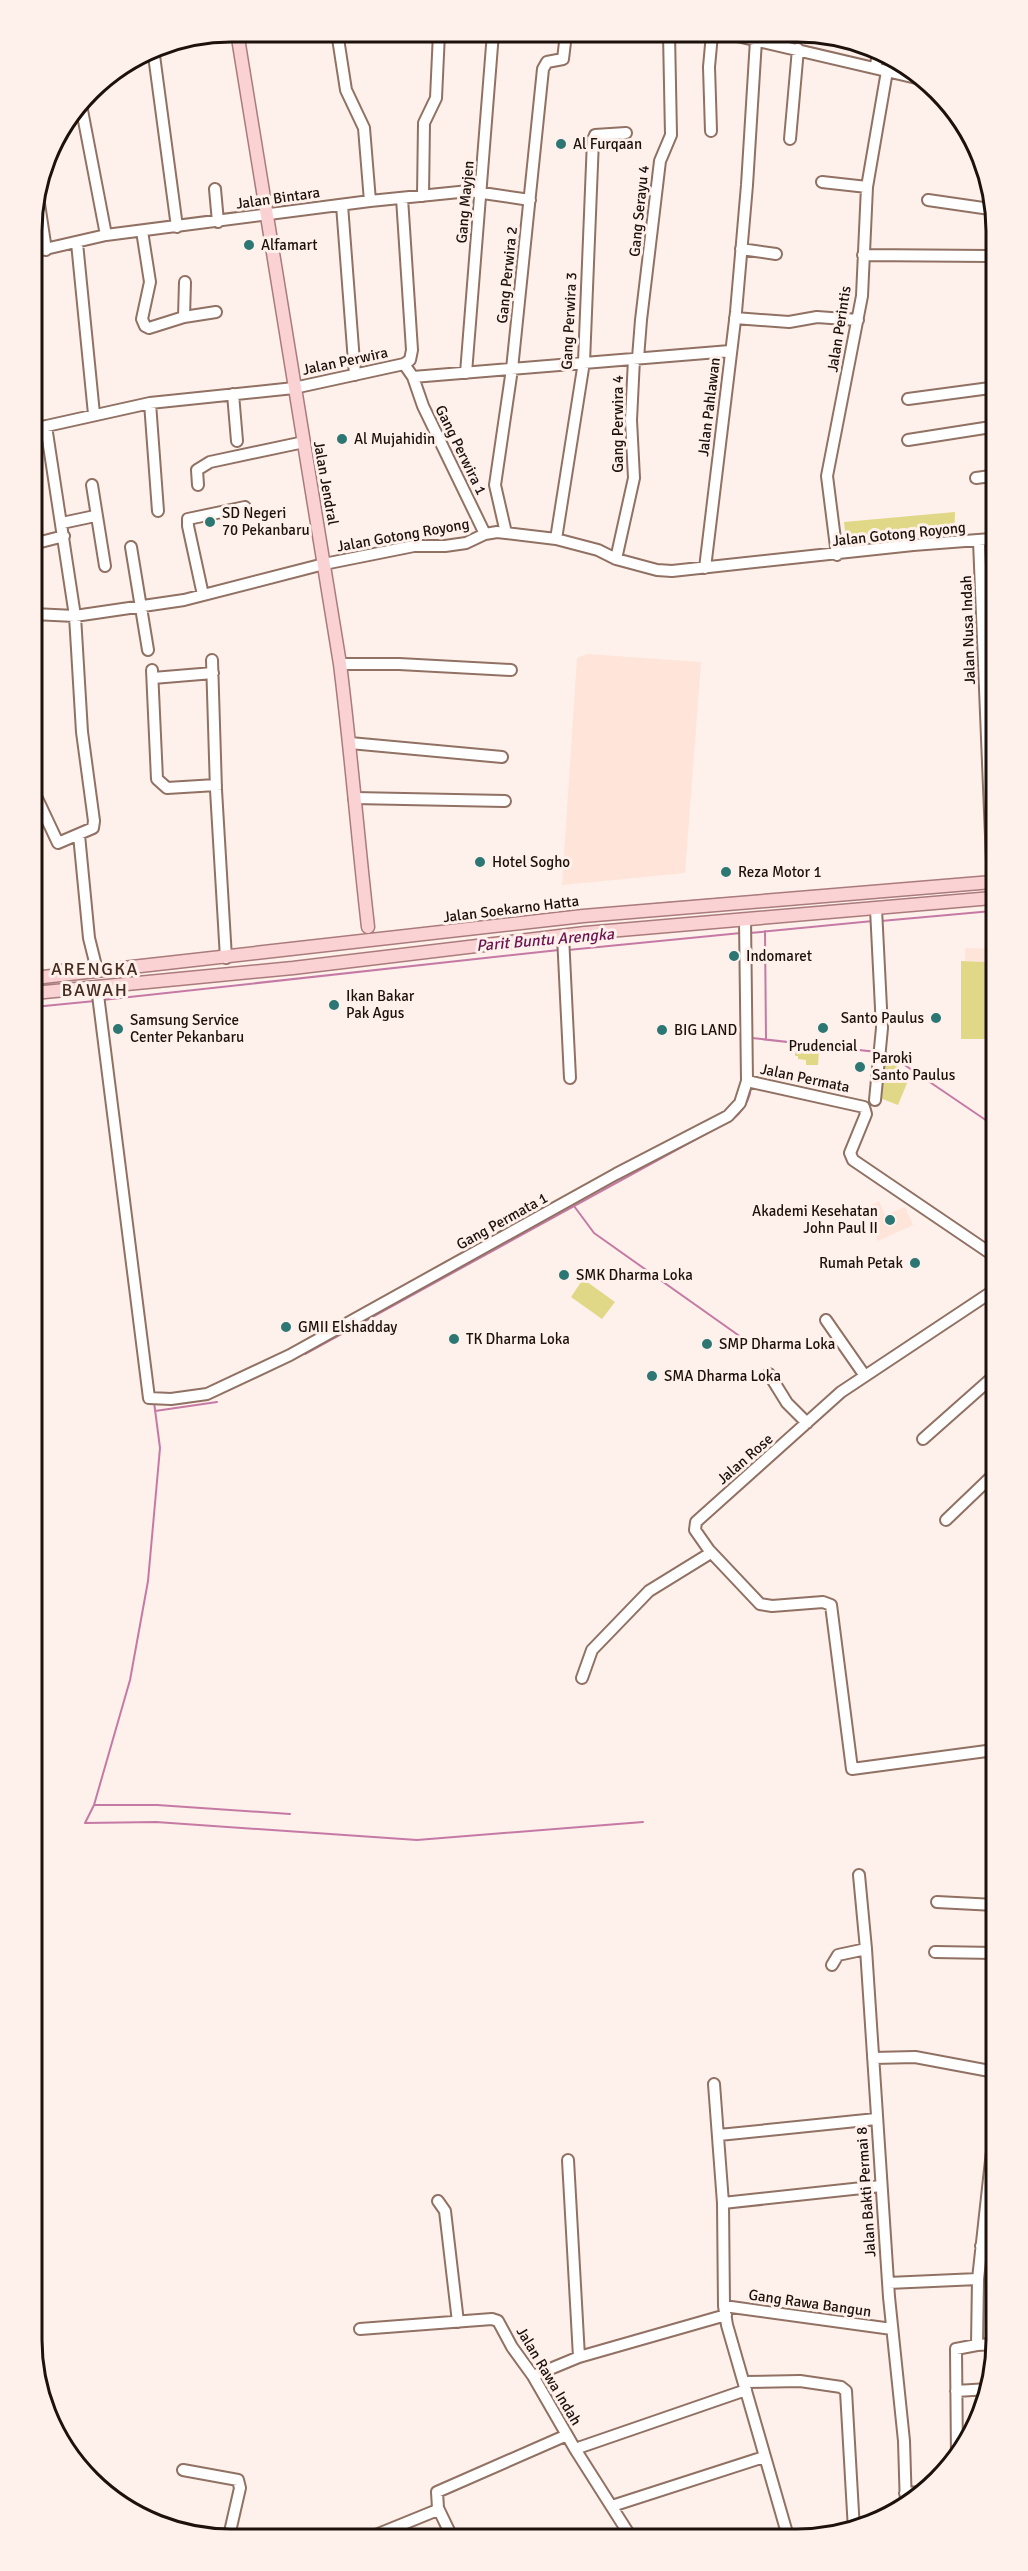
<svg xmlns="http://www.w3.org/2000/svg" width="1028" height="2571" viewBox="0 0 1028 2571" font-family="Signika,sans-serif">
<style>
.built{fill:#ffe4d9}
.green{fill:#e0d887}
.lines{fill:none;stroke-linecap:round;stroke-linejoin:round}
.stream{stroke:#c57aa5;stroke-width:2}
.minor-casing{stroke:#907163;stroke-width:14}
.major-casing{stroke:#aa7b7c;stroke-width:15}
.minor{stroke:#fff;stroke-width:10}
.major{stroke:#fad2d4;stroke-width:12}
.poi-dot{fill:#2c7673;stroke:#fef0ea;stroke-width:2}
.labels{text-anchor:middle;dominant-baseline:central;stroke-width:6;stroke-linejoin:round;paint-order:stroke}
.poi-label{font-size:15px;fill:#1d110c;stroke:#fef0ea;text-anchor:start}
.street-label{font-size:15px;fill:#1d110c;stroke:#fef0ea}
.water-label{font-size:16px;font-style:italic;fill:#6c124f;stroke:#fef0ea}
.quarter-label{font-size:18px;letter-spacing:1.5px;fill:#452a1f;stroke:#fef0ea}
.rim{fill:none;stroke:#1d110c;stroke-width:3}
</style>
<rect width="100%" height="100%" fill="#fef0ea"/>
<path class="built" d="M587 654 701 662 685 873 562 885 577 658Z
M965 948 992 949V1039H985V962L965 961Z
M879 1201 885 1215 905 1207 913 1225 878 1241 864 1209Z"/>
<path class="green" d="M955 512 954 545 848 557 844 522Z
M961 961 985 962V1039H961Z
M795 1042 812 1044 811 1050H819L818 1065H806V1060L798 1059V1056H795Z
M884 1057 910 1076 898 1105 880 1098Z
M583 1279 615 1302 602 1319 571 1297Z"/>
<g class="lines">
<path class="stream" d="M654 904 863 887
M881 921 992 911
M765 931 766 1039
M750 933 873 921
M568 950 741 933
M113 963 205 953
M53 965 92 962
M102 1000 559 950
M34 1007 95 1001
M752 1038 877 1052
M883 1052 887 1053 993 1125
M731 1120C742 1114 751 1098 751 1085
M574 1206 594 1233 755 1347
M305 1354 718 1127
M154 1402 160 1448 148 1581 130 1680 94 1805 85 1823 156 1822 417 1840 643 1822
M155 1411 217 1402
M94 1805H157L290 1814"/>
<g class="minor-casing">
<path id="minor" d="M337 32 346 90 364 128 370 201
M733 35 925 80
M153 48 177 227
M876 67 878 50
M81 105 106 235
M711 131 709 67 712 34
M790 139 798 49
M822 182 867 187
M215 189 218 222
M423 196 424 123 436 98 439 33
M38 197 46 250
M402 198 412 350 410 360 404 364
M928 200 990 209
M342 205 355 375
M142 231 150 282 142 319 145 326 149 328 184 317 216 312
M77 243 94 414
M741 249 776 254
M32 252 106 235 370 201 469 191 530 200
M863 255 989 256
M184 317 185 282
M735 318 789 322 817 317 858 320
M638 358 641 320 660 161 671 135 669 34
M466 373 493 33
M413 377 730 351
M233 394 237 441
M908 399 990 388
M150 403 158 511
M33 429 150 403 294 388 404 364 413 377 423 406 485 534
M908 440 991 427
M976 478 991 476
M92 485 105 566
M198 485 197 470 210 462 304 442
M62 523 95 516
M506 533 495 485 512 369 543 69 547 62 563 59 566 34
M556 539 584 362 593 140 595 135 626 133
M979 541 992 861
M33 544 64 536
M131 547 148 650
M837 555 827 476 862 296 867 187 887 71
M616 559 634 478 631 420 634 359
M705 568 736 312 747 185 756 40
M203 595 188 526V519L245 507
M33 614 75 616 184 600 324 564 414 546H445L466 543 485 534 497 532 556 539 598 550 616 559 657 570 672 571 913 545 991 539
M212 660 216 790 226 958
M340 664H399L511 670
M152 670 157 779 167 788 216 785
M153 678 213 673
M350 743 502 757
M34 792 58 843 93 828 94 821 82 732 75 616 46 426
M354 798 505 801
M79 835 89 938 97 970
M563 936 570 1078
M97 987 149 1398 171 1399 207 1394 290 1355 616 1174 728 1116 740 1103 747 1081 745 919
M747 1081 864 1107 866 1114 850 1153 853 1160 993 1255
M875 1100 882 1028 876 909
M826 1320 865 1376
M769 1374 787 1403 807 1423
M923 1439 993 1377
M946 1520 994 1474
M709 1550 760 1604 772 1606 823 1602 831 1605 852 1769 994 1750
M582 1678 592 1650 649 1591 709 1554V1550L695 1530 696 1522 841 1392 993 1291
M859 1875 866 1949 889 2297 904 2441 906 2507
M937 1902 995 1905
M935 1952 995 1953
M832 1965 838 1955 866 1949
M873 2058 915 2057 995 2072
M714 2084 723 2203
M719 2135 876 2119
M568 2160 579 2357
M438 2201 445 2211 458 2322
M981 2246 996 2247
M888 2283 978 2279
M724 2306 892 2329
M360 2329 492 2319 498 2321 512 2347 533 2376 575 2449 629 2534
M977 2345 978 2279 995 2124
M533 2376 579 2357 726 2315
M744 2382 800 2381 841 2387 846 2391 854 2530
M956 2391 989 2389
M575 2449 746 2390
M957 2458 956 2349 977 2345 996 2344
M183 2470 238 2480 240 2488 229 2536
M905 2493 923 2492
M612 2506 764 2457
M787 2533 727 2325 724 2306 723 2203 881 2186
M376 2535 435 2511 438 2508
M451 2535 438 2508 437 2492 567 2435"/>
</g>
<g class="major-casing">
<path id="major" d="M237 32 340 664C351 752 358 840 368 927
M34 978 583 916 992 882
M34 993 293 968 585 933 992 898"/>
</g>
<use href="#minor" class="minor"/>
<use href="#major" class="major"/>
</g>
<g class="poi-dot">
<circle cx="561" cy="144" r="6"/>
<circle cx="249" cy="245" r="6"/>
<circle cx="342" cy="439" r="6"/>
<circle cx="210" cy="522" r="6"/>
<circle cx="480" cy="862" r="6"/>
<circle cx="726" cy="872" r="6"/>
<circle cx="734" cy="956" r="6"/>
<circle cx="334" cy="1005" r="6"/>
<circle cx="936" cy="1018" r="6"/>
<circle cx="823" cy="1028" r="6"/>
<circle cx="118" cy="1029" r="6"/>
<circle cx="662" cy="1030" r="6"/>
<circle cx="860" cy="1067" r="6"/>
<circle cx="890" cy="1220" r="6"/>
<circle cx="915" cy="1263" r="6"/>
<circle cx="564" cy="1275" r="6"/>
<circle cx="286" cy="1327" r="6"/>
<circle cx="454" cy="1339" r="6"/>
<circle cx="707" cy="1344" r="6"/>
<circle cx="652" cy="1376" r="6"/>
</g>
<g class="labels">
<g class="poi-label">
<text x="573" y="144">Al Furqaan</text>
<text x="261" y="245">Alfamart</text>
<text x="354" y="439">Al Mujahidin</text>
<text x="222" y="513">SD Negeri<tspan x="222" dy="17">70 Pekanbaru</tspan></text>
<text x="492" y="862">Hotel Sogho</text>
<text x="738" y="872">Reza Motor 1</text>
<text x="746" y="956">Indomaret</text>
<text x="346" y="996">Ikan Bakar<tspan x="346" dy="17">Pak Agus</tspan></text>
<text x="924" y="1018" text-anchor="end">Santo Paulus</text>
<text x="130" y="1020">Samsung Service<tspan x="130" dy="17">Center Pekanbaru</tspan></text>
<text x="674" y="1030">BIG LAND</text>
<text x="823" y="1046" text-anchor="middle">Prudencial</text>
<text x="872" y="1058">Paroki<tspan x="872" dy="17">Santo Paulus</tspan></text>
<text x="878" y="1211" text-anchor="end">Akademi Kesehatan<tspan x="878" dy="17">John Paul II</tspan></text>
<text x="903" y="1263" text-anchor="end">Rumah Petak</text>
<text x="576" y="1275">SMK Dharma Loka</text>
<text x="298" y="1327">GMII Elshadday</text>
<text x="466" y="1339">TK Dharma Loka</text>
<text x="719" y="1344">SMP Dharma Loka</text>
<text x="664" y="1376">SMA Dharma Loka</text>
</g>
<g class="street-label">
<text transform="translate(278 198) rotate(-8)">Jalan Bintara</text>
<text transform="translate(465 202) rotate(-85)">Gang Mayjen</text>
<text transform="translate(639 211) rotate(-84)">Gang Serayu 4</text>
<text transform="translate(507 275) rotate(-84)">Gang Perwira 2</text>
<text transform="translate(569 321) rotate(-87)">Gang Perwira 3</text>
<text transform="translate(839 329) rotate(-81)">Jalan Perintis</text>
<text transform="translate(345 361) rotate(-12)">Jalan Perwira</text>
<text transform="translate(709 407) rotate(-83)">Jalan Pahlawan</text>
<text transform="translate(618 424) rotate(-90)">Gang Perwira 4</text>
<text transform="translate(461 450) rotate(64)">Gang Perwira 1</text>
<text transform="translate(326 483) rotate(80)">Jalan Jendral</text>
<text transform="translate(899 534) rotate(-6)">Jalan Gotong Royong</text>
<text transform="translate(403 535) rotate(-10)">Jalan Gotong Royong</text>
<text transform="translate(968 630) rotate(-92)">Jalan Nusa Indah</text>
<text transform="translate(511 909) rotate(-7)">Jalan Soekarno Hatta</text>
<text transform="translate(805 1078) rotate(12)">Jalan Permata</text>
<text transform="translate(502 1221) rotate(-29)">Gang Permata 1</text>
<text transform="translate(745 1459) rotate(-41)">Jalan Rose</text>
<text transform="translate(866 2192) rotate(-94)">Jalan Bakti Permai 8</text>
<text transform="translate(810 2303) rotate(8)">Gang Rawa Bangun</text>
<text transform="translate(549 2376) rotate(59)">Jalan Rawa Indah</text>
</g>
<g class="water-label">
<text transform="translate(545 940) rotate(-5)">Parit Buntu Arengka</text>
</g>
<g class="quarter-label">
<text x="95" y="969">ARENGKA<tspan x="95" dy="21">BAWAH</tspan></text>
</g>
</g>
<path d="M0 0H1028V2571H0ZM231 42H797A189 189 0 0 1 986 231V2340A189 189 0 0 1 797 2529H231A189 189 0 0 1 42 2340V231A189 189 0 0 1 231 42Z" fill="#fef0ea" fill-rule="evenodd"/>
<path class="rim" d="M231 42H797A189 189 0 0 1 986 231V2340A189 189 0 0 1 797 2529H231A189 189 0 0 1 42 2340V231A189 189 0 0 1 231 42Z"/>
</svg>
